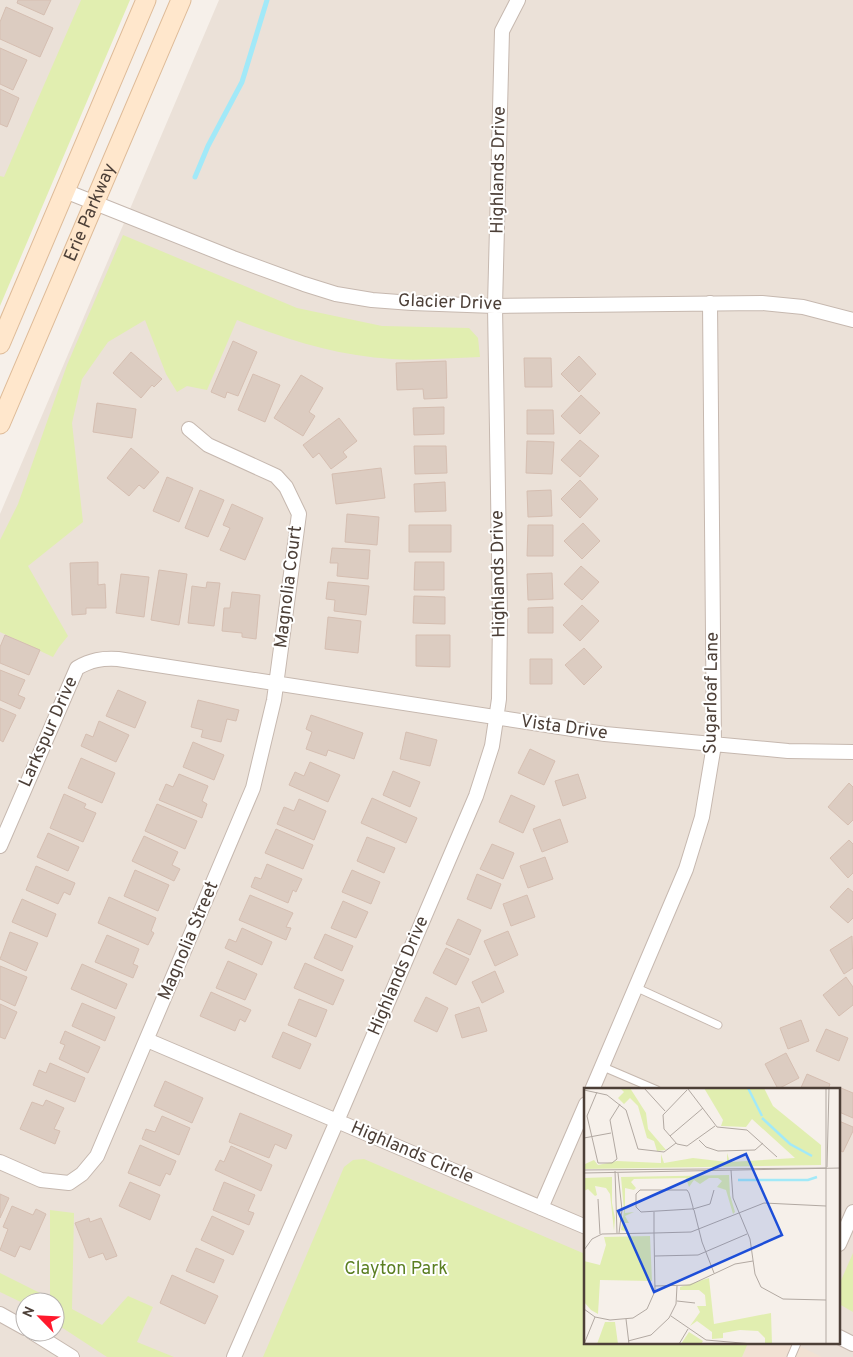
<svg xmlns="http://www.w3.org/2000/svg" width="853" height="1357" viewBox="0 0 853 1357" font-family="Overpass,sans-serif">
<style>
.residential{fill:#ebe1d8;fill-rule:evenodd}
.education{fill:#f1e1d3}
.green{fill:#e1eeb0}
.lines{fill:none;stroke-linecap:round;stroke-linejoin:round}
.stream{stroke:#a2e9f8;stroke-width:5}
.building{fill:#dcccc1;stroke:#d5beb1}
.service-casing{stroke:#c6b8af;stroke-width:9}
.minor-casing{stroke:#c6b8af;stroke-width:16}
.secondary-casing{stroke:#debb98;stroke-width:21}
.service{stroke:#fff;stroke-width:7}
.minor{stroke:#fff;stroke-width:14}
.secondary{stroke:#ffe7cc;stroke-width:19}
.labels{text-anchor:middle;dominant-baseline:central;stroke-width:4;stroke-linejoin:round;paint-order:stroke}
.street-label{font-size:18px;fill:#4c3f37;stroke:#fff}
.park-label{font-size:18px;fill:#5b7f22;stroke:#fff}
.inset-river{fill:none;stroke:#a2e9f8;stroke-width:2.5}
.inset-road{fill:none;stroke:#b2a9a2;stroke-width:1}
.view{fill:#1d4ed8;fill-opacity:0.15;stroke:#1d4ed8;stroke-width:2.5}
.inset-edge{fill:none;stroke:#4c3f37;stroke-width:2.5}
</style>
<rect width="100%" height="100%" fill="#f6f0ea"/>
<path class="residential" d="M0 0H124L0 282Z
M219 0H853V1357H0V514ZM586 1090H839V1343H586ZM25 1302H55V1332H25Z"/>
<path class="education" d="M748 1343H793L822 1357H742Z"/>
<path class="green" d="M81 0H130L0 306V176L4 177Z
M123 235 297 308 382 326 469 328 478 338 480 357C451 358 421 361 392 359 338 356 287 340 237 320L207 390 187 386 177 392 166 374 145 320 108 342 82 379 72 423 83 522 28 566 68 636 59 647 53 657 0 632V540L18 504 67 365Z
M364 1159 585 1254 586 1343H748L742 1357H263L344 1167 353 1160Z
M50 1210 74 1213 72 1309 102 1325 128 1296 153 1307 137 1342 174 1357H107L55 1323V1302H25V1304L0 1292V1273L50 1298Z
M853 1253V1312L839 1304V1285Z"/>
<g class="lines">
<path class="stream" d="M195 177 208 146 242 82 267 0"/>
</g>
<path class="building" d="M18 0H51L44 15 17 3Z
M6 7 53 28 40 57 0 39V22Z
M0 48 27 60 13 90 0 84Z
M0 89 19 98 7 127 0 124Z
M233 341 257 352 238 396 227 392 225 398 211 392Z
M131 352 162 379 154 387 152 385 141 398 113 373Z
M579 356 596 374 579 392 561 374Z
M524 358H551L552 387H525Z
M446 361 447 398 424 399 423 389 397 390 396 363Z
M253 374 280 385 265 422 238 410Z
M301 375 323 388 309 412 315 416 303 436 274 418Z
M581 395 600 413 580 434 561 416Z
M97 403 136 409 132 438 93 432Z
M444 407V434L414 435 413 408Z
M527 410H553L554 434H527Z
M339 418 357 441 343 452 347 457 331 469 319 453 313 458 303 445Z
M580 440 599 456 580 477 561 460Z
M527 441 554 442 552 474 526 473Z
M414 446H446L447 473 415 474Z
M131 448 159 472 144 489 139 485 129 496 107 478Z
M381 468 385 498 336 504 332 474Z
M167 477 193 488 179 522 153 511Z
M580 480 598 499 580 518 561 499Z
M445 482 446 511 415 512 414 484Z
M200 490 224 500 208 537 185 528Z
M551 490 552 516 528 517 527 491Z
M232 504 263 518 245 560 220 550 230 528 223 525Z
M347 514 379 517 377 545 345 542Z
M583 523 600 541 582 559 564 541Z
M409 525H451V552H409Z
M528 525H553V556H527Z
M332 548 370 550 368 579 337 576 338 563H330Z
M98 562V585L105 584 106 608H86V614L72 615 70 563Z
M415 562H444V590H414Z
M581 566 599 582 582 600 564 584Z
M159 570 187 574 179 625 151 620Z
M552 573 553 599 528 600 527 574Z
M121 574 149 577 144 617 116 613Z
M207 582 220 583 214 626 188 623 192 586 206 588Z
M328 582 369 586 366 615 334 611 335 600 326 599Z
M232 592 260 595 256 639 242 637V633L222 631 224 608H230Z
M414 596 445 597V624L413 623Z
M582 605 599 621 580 641 563 625Z
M553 607V633H528V608Z
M328 617 361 621 358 653 325 649Z
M5 635 40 650 29 675 0 663V647Z
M416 635H450V667L416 666Z
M584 648 602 667 584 685 565 665Z
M530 659H552V684H530Z
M0 670 25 680 18 695 25 698 20 709 0 700Z
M118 690 146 702 135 728 106 716Z
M198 700 239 710 236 721 227 719 221 742 201 737 203 730 191 727Z
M0 708 16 715 3 742 0 740Z
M311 715 363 733 354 759 328 750 326 756 306 749 312 732 306 729Z
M99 721 129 735 116 762 81 746 86 734 93 737Z
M406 732 437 740 430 766 400 759Z
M193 742 224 755 214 780 183 767Z
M530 749 555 761 544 785 518 773Z
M81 758 115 773 102 803 68 788Z
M310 762 340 775 328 802 289 785 295 772 304 776Z
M393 771 420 782 410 807 383 795Z
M179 774 208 786 202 801 207 804 202 818 159 800 166 784 173 787Z
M578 774 586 798 563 806 555 781Z
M849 783 853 787V820L848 825 828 807Z
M64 794 86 804 84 808 96 813 83 842 50 828Z
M511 795 535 806 523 833 499 822Z
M372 798 417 818 406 843 361 823Z
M299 799 326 811 314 840 277 824 284 807 294 811Z
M157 804 197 821 185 849 145 831Z
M560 819 568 842 542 852 533 829Z
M276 829 313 845 303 869 265 853Z
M48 833 79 847 68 871 37 857Z
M144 836 178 852 172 865 180 869 174 881 132 861Z
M367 837 395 848 384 873 357 861Z
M849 840 853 844V873L848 878 830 858Z
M492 844 514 853 503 879 480 869Z
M545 857 553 879 528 888 520 866Z
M267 864 302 879 296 892 293 890 288 903 251 887 255 877 261 879Z
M36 866 75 883 70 895 64 892 58 904 26 890Z
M135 870 169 885 158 911 124 896Z
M352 870 380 882 371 904 342 892Z
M477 874 501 884 491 909 467 899Z
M848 888 853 892V918L848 923 830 907Z
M250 895 293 913 286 927 291 928 286 940 239 920Z
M527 895 535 917 511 926 503 904Z
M109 897 156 918 151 931 154 933 148 945 98 923Z
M22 899 56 914 47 937 12 922Z
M343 901 368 912 356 938 331 928Z
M458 919 481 930 470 955 446 944Z
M242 928 272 942 262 965 225 948 229 939 236 942Z
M508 931 518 955 495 966 484 941Z
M10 932 38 943 26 971 0 959Z
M325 934 353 946 342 971 314 958Z
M107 935 139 949 133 964 138 966 133 978 95 962Z
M852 936 853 968 844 974 830 950Z
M446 948 469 959 456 985 433 973Z
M228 961 257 974 245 1000 216 988Z
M305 963 344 980 333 1005 294 988Z
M82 964 127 984 116 1009 71 989Z
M0 966 27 977 15 1006 0 999Z
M495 971 504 992 482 1003 472 982Z
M846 977 853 987V1005L839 1016 823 995Z
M211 992 251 1010 245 1022 240 1019 235 1031 200 1016Z
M426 997 448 1008 437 1032 414 1021Z
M299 999 327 1010 316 1037 288 1025Z
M82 1003 115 1017 105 1041 72 1026Z
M0 1004 17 1012 5 1039 0 1037Z
M479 1007 487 1031 462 1038 455 1015Z
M801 1020 809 1041 788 1049 780 1028Z
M826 1029 848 1038 839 1061 816 1051Z
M65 1031 100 1047 88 1073 59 1059 65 1045 60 1043Z
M283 1032 311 1044 300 1069 272 1057Z
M786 1053 799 1078 778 1089 765 1064Z
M50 1063 85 1078 75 1102 33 1085 39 1070 46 1073Z
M807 1074 830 1084 828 1090H800Z
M165 1081 203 1098 192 1123 154 1106Z
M841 1088 853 1093V1118L839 1112V1092Z
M46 1100 64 1108 54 1129 60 1131 55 1144 20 1129 32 1102 43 1106Z
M240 1113 292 1135 286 1149 275 1144 269 1158 229 1142Z
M162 1116 190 1128 179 1155 142 1139 146 1129 155 1132Z
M839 1121 853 1127V1131L843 1152 839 1150Z
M140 1145 176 1161 170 1175 166 1173 160 1186 128 1173Z
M231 1146 272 1165 261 1191 215 1170 220 1160 224 1162Z
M130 1182 160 1195 150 1220 119 1206Z
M224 1182 255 1195 248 1211 254 1213 249 1225 213 1210Z
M0 1194 9 1198 0 1218Z
M12 1206 33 1215 36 1209 46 1214 30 1250 20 1246 15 1257 0 1250 8 1229 3 1227Z
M212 1216 244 1231 233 1255 201 1240Z
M89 1218 90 1222 101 1218 117 1256 106 1260 103 1253 89 1258 75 1223Z
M196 1248 224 1260 214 1283 186 1271Z
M172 1275 218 1296 205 1324 160 1303Z"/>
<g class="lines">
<g class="service-casing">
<path id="service" d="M635 987 718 1025
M601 1066 657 1090
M791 1357 797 1343"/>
</g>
<g class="minor-casing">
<path id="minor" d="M65 191 233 258 304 284 336 294 372 300 412 303 495 306 762 303 803 307 853 320
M0 846 77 668C91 660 102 658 118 659L605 734 788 751 853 752
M147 1040 337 1121 476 796 492 746 499 699 500 616 495 306 502 31 518 0
M592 1090 686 869 702 817 714 745 710 303
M0 1162 41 1180 69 1183 82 1174 97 1156 253 788 274 700 299 514 286 487 276 476 208 445 189 429
M541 1208 586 1104
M839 1244 853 1212
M0 1314 25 1328
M32 1332 72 1357
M839 1337 853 1344
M234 1357 337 1121 586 1227"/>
</g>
<g class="secondary-casing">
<g id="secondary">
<path d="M0 344 146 0"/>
<path id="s1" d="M0 424 181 0"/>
</g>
</g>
<use href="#service" class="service"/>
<use href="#minor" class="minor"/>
<use href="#secondary" class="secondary"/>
</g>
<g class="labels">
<g class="street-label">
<text transform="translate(499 170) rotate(-89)">Highlands Drive</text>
<text stroke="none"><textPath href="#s1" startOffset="230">Erie Parkway</textPath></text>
<text transform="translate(450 303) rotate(2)">Glacier Drive</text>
<text transform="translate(499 574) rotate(-91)">Highlands Drive</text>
<text transform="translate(289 587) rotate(-83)">Magnolia Court</text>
<text transform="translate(712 693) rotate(-89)">Sugarloaf Lane</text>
<text transform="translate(564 728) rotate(8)">Vista Drive</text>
<text transform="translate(49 732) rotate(-66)">Larkspur Drive</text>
<text transform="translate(189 941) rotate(-67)">Magnolia Street</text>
<text transform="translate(399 976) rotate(-67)">Highlands Drive</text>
<text transform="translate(412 1153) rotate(23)">Highlands Circle</text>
</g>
<g class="park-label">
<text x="396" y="1269">Clayton Park</text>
</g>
</g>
<g transform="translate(584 1088)">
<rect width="256" height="256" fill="#f6f0ea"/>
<path d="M36 0H46L62 25 64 41 82 62 73 63 70 53 63 50 54 18 46 10 40 16 34 10 40 4ZM120 0H180L189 18 237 57V77L0 81V71L1 76 10 72 14 77 33 73 77 75V66L80 75 109 70 143 74V65L146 74 211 70 168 31 162 39 137 38 139 32ZM145 87 146 107 151 124 149 126 142 102 133 99 138 93 134 90H125L116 96 110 92 105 99 102 90 50 91 47 94 52 100 50 102 41 100V125L50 124 41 128 45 135H41V143L37 142 40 123 37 89ZM28 89V115L31 130 30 143 26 106 22 100 11 98 13 107 11 108 4 101 0 103V90ZM66 148 68 193 16 192 14 226 7 222 0 214V173L16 177 22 157 20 149ZM125 190 130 236 187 225 188 256H181V250L174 243 156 242 139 245V250L128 251V244L113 233 106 238 116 224 113 218H122L121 207 115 202H96V199ZM21 234H31L34 256H13ZM105 244 119 253 117 256H97Z" fill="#e1eeb0"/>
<path class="inset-river" d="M164 0 178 28M178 30 206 56 228 68M154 92H224L233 89"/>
<path class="inset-road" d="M60 0 81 23M242 0V256M104 1 133 39 163 42 193 69M0 2 23 7 42 22 54 61 80 64 92 55M103 2 79 27 80 41 93 56 103 58 131 38M13 4 3 28 14 75H28L33 71 26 32 36 16M86 48 119 20M0 50 27 45M115 52 122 59 134 63 171 62 179 55M243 79 245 0M0 82 243 80M147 82 149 110 166 151 171 186 177 199 199 211 242 212M31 83 33 145M0 85 257 80M34 85 38 122 35 145M130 102 126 116 109 121H107L57 124 52 119V106L56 102H103L105 105 109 119V121L110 122 118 154 130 185M14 111 16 146M70 124V145L107 144 180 115 242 118M0 162 8 151 18 146 70 145 71 203 63 221 49 230 26 232 11 229 0 221M71 168 114 167 163 146M71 198 106 197 151 176 169 173M93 213 111 215M87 228 122 252 169 256M42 231 45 256M44 253 67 247 85 230 92 216 93 198M0 256 11 229M95 256 104 241"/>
<path class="view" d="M162 66 198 147 70 204 34 123Z"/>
<rect width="256" height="256" class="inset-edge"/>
</g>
<g transform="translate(40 1317) rotate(294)"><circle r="24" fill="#ffffff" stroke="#b7b2af"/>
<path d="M0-4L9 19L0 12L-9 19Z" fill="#ff192c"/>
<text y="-8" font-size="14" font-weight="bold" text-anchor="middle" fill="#4c3f37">N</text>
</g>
</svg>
